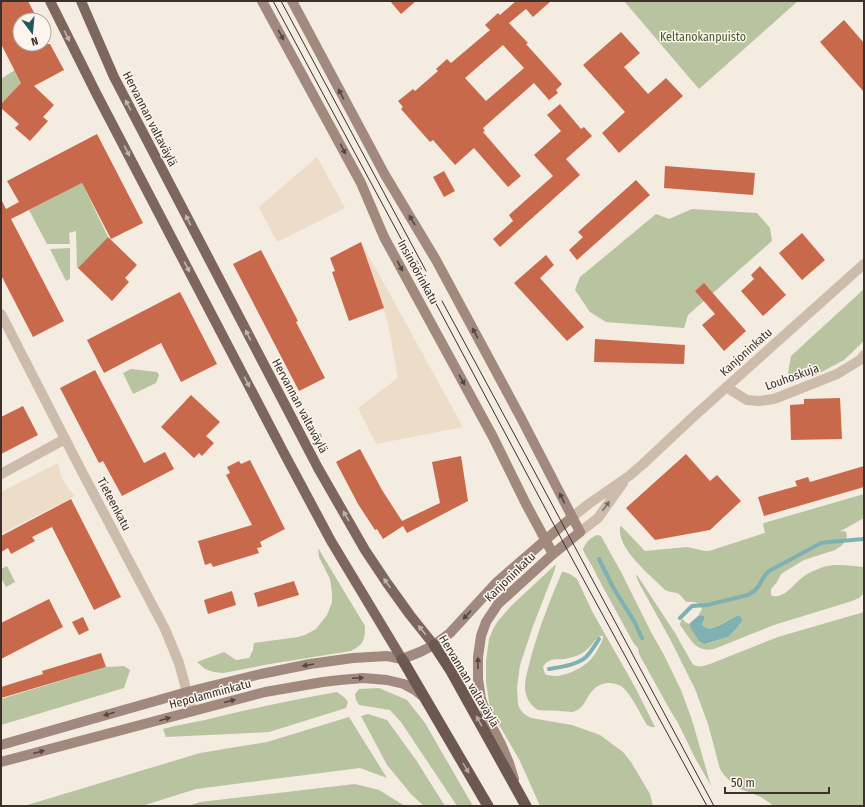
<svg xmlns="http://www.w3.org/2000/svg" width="865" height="807" viewBox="0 0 865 807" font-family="'Fira Sans Condensed',sans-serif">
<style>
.green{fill:#b8c4a0;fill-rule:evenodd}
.plaza{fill:#ecdcc8}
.water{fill:#7fb0b2}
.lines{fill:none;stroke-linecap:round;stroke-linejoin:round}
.stream{stroke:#7fb0b2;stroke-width:4}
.building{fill:#c8694b;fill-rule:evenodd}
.minor{stroke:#cdbbac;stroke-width:10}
.tertiary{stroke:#cdbbac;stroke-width:10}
.secondary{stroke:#a18a7d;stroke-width:10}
.primary{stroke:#7d675c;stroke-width:10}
.trunk{stroke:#6c584f;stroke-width:11}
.tram{stroke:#3b302b;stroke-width:1}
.oneway{fill:#544640}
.oneway2{fill:#c2b5ac}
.oneway3{fill:#7d6f65}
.oneway4{fill:#b4a69e}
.labels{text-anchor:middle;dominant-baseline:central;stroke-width:3;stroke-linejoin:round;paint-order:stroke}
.park-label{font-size:12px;fill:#4a5a2e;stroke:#fbf5ee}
.street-label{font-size:12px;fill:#3b302b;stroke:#fbf5ee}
</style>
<rect width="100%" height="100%" fill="#f4ebe1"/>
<path class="green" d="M624 1H798L699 89Z
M21 66 26 78 1 104V79Z
M82 183 108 237 78 268H77L76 231 69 233 70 244H47L29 210Z
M692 209 757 213 770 228 772 241 688 315 684 328 606 322 590 312 575 290 580 277 656 214 669 219Z
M70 248V279L66 281 50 249Z
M864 289V341L844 360 814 376 792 379 788 373 791 356Z
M131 369 157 372 159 375 156 383 133 394 123 373Z
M864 494V518L839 532 844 531 846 532C849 541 842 546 835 550L804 560 784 572 781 574 777 582 771 589V594L772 596C785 599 794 583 803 577 809 572 816 570 823 567 836 563 851 566 864 567V593L859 598 852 601 774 625 714 649C695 653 690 638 680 625 680 622 681 620 683 619L685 622 689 624 690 627 706 644 728 637 734 631 736 616C726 620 716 631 705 628L702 624 705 618 704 616 701 615 698 616 702 609C700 602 692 601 686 602 677 589 676 595 665 590 650 575 617 549 620 527L621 526 645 551 687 547 705 551H709L765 533 763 524 764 523Z
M597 535 601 536 621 572 651 632 664 655 681 690 692 720 711 786 694 756 678 723 670 710 639 654 638 648 634 644 597 576C593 566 587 559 583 550 584 544 591 537 597 535Z
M318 548 365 626C365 640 364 644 351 651L270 664 223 673 214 672 205 669 197 662 224 652 236 660 249 658 253 650 254 643 298 637 305 635 316 629 327 615 332 602V592L330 579 319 557Z
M555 565H556L554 572 533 626 520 665 517 688 518 705 520 709 524 714 531 718 572 725 600 735 623 752 631 762 650 794 653 806H540L520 761 495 718 490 709 486 682V661L489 639 493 629 498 621 511 606Z
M7 566 15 582 6 587 1 578V569Z
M562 572H564L570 574 577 579 593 613 635 687 655 727H651L647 725C641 715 630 692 621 686 612 681 600 682 593 690 586 697 584 710 572 712 569 712 564 711 560 711 553 710 546 711 538 710 530 705 525 697 525 687 525 677 529 666 531 657 539 628 550 600 562 572ZM600 636H603C603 640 602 642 600 645 597 651 593 658 587 663 577 671 558 680 545 674L543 667C549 656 559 661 569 658 574 657 580 655 584 652 590 648 593 641 600 636Z
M637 575 675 633 692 663C697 669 703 666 710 664L778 637 864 612V806H774L761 797 738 788 733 784 724 775 720 769 708 724 695 689 669 637 640 585 636 576Z
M124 666 130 670 124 688 1 725V699L106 667Z
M379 688 407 700 425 723 473 806H457L401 722 390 710 359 705 356 700 355 694 359 689Z
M337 692 345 698 348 702 346 708 269 732 166 737 163 729C177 725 191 723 205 720 249 709 293 700 337 692Z
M368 714 387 720 416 760 445 806H424L411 794 387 765 361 716Z
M349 717 387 778 360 768 196 789 142 806H24L200 753 267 742Z
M355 784 379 790 405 806H188L200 802Z"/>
<path class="plaza" d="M317 157 345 208 277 242 259 207Z
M361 242 463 427 376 444 358 408 398 378 388 323Z
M58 463 61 476 68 488 75 496 1 534V492Z"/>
<path class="water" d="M701 615 704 616 705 618 702 624C709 636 727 620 736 616H739L741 617 742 621 734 631 728 637 705 644 699 641 690 627 689 624 698 616Z"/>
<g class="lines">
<path class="stream" d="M599 559 614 589 634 621 642 638
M680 618 692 606 707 605 748 595C749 594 753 592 754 591 761 586 762 576 769 571L821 543 829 542 864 539
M549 669C560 667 577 665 586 657 591 652 595 645 599 639"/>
</g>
<path class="building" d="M1 1H28L38 20H20V44H50L64 70 34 86 54 105 43 117 48 121 30 141 15 128 19 124 1 108V104L21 83 1 44Z
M390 1H416L401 14Z
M516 1H551L533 17 526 9 509 23 528 43 526 44 562 84 556 90 558 93 549 100 534 83 483 128 485 131 483 132 521 176 508 187 474 148 455 165 433 140 430 142 401 109 403 107 398 101 413 89 415 91 438 71 436 69 447 59 451 63 490 30 485 25 498 13 500 15ZM503 45 524 68 486 101 465 78Z
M844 20 864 43V92L820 42Z
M621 32 640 53 624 67 648 94 666 78 683 96 619 153 602 133 625 112 583 65Z
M560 104 581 129 584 127 592 136 566 159 580 175 500 247 493 239 513 221 509 215 553 176 534 155 561 131 547 115Z
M97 134 143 223 111 239 82 183 11 219 64 321 33 337 1 275V199L6 209 19 202 7 181Z
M665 166 755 173 753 195 664 188Z
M444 171 455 191 444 197 433 177Z
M636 180 650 195 577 260 569 250 583 237 578 232Z
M802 233 825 260 802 280 779 253Z
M108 237 137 265 125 278 129 282 112 301 78 268Z
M361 242 384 308 349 321 332 272 335 271 330 258Z
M261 250 298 321 296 322 325 378 299 391 233 264Z
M546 255 554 265 540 278 584 327 567 341 514 283Z
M760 266 786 295 763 316 741 291 754 279 751 275Z
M704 283 746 331 724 351 702 325 715 314 695 291Z
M180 292 217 364 181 382 161 343 104 373 87 340Z
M595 339 685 345 684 364 594 362Z
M95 370 144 463 165 452 174 469 122 496 103 461 99 463 60 388Z
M191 395 220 422 206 436 214 443 202 456 199 453 194 458 161 427Z
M840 398 842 439 791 440 790 405 804 404V399Z
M23 406 38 435 1 454V417Z
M360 449 382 490 402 521 440 503 432 462 461 456 468 501 407 533 403 526 383 539 377 529 375 530 358 504 336 462Z
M686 454 710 481 717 475 741 501 710 530 655 540 626 508Z
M250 460 285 529 260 542 262 547 257 548 259 553 213 567 211 563 205 565 198 541 252 525 226 475 230 473 227 467 239 461 241 464Z
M864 466V487L764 516 758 497 797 486 795 481 808 477 810 482Z
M71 499 121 597 94 610 52 527 32 537 35 541 11 554 8 548 1 552V536Z
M294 581 299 595 258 607 254 593Z
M232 591 236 605 208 614 204 600Z
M49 599 63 627 1 659V623Z
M83 617 89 630 79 635 72 622Z
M101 653 106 667 1 698V687L43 674 42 671Z"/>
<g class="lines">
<path class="minor" d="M726 387 747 400 759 401 774 399 837 374 860 360 864 355
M1 474 65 439
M572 517 590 503 629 476 643 464 692 418 864 264
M580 532 598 518 623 483"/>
<path class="tertiary" d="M1 314 80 468 165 629 179 663 192 711"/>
<path class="secondary" d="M262 1 361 183 384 237 493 437 526 504 553 554
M292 1 385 175 436 260 521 418 580 532 553 554 498 604 486 622 481 636 478 657V679L481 699 489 721 501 744 509 763 514 779
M1 745 187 692 261 674 310 664 353 658 387 656 402 659 420 652 434 645 450 633 497 582 572 517
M1 762 265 692 323 682 340 680 363 678 387 680 404 684 415 690 425 698"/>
<path class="primary" d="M50 1 96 93 285 455 331 541 402 659
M81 1 114 77 318 468 365 550 387 583 410 615 434 645"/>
<path class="trunk" d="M434 645 451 671 526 806
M402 659 488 806"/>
<path class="tram" d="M273 1 433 298 569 553 707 806
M281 1 426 271
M442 301 525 454 714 806"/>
</g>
<defs><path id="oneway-solid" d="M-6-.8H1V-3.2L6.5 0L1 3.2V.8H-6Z"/></defs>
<g class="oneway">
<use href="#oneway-solid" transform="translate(281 35) rotate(61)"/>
<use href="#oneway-solid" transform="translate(341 94) rotate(-118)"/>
<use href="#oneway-solid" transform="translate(343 149) rotate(62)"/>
<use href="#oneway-solid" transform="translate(412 220) rotate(-121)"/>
<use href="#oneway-solid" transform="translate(400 266) rotate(62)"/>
<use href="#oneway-solid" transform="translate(475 333) rotate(-118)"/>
<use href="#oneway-solid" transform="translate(462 380) rotate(61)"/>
<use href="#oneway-solid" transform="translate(562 498) rotate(-117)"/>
<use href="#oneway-solid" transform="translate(467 615) rotate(133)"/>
<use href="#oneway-solid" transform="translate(478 663) rotate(-90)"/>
<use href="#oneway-solid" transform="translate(308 665) rotate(170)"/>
<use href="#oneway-solid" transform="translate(358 678) rotate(-3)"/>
<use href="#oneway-solid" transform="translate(230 701) rotate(-15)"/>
<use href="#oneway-solid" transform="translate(109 714) rotate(164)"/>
<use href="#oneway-solid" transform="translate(165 719) rotate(-16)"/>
<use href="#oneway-solid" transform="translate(39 752) rotate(-15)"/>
</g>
<g class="oneway2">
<use href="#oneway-solid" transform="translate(67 36) rotate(63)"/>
<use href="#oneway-solid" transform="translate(128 105) rotate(-118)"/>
<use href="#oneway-solid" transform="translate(127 151) rotate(63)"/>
<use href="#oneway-solid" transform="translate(188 220) rotate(-117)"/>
<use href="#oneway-solid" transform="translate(187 267) rotate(63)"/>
<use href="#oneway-solid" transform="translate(248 335) rotate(-117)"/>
<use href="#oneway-solid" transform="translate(247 382) rotate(63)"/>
<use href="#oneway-solid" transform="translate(346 516) rotate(-120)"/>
<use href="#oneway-solid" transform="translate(387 583) rotate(-125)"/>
<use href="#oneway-solid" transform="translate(422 630) rotate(-129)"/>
</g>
<use class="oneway3" href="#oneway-solid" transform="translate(606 506) rotate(-53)"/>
<g class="oneway4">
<use href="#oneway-solid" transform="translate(479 721) rotate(-119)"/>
<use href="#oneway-solid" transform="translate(466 768) rotate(60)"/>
</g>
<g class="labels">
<g class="park-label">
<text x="703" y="37">Keltanokanpuisto</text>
</g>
<g class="street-label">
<text transform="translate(150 119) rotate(63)">Hervannan valtaväylä</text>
<text transform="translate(418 272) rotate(61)">Insinöörinkatu</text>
<text transform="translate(746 352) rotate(-42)">Kanjoninkatu</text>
<text transform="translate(792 377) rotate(-20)">Louhoskuja</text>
<text transform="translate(300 406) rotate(62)">Hervannan valtaväylä</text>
<text transform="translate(114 504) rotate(62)">Tieteenkatu</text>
<text transform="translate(510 577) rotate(-44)">Kanjoninkatu</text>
<text transform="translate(469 681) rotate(59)">Hervannan valtaväylä</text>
<text transform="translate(210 694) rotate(-15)">Hepolamminkatu</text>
</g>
</g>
<rect width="865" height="807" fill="none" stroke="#3b302b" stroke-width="4"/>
<g transform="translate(32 32) rotate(164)"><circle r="19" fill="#fbf5ee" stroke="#aea6a0"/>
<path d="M0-3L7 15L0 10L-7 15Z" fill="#1f5a5e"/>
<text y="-6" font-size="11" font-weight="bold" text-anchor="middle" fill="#3b302b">N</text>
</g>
<path d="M725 787v6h104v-6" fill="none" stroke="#3b302b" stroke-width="2"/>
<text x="731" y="787" font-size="12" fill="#3b302b" stroke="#fbf5ee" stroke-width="3" paint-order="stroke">50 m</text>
</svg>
